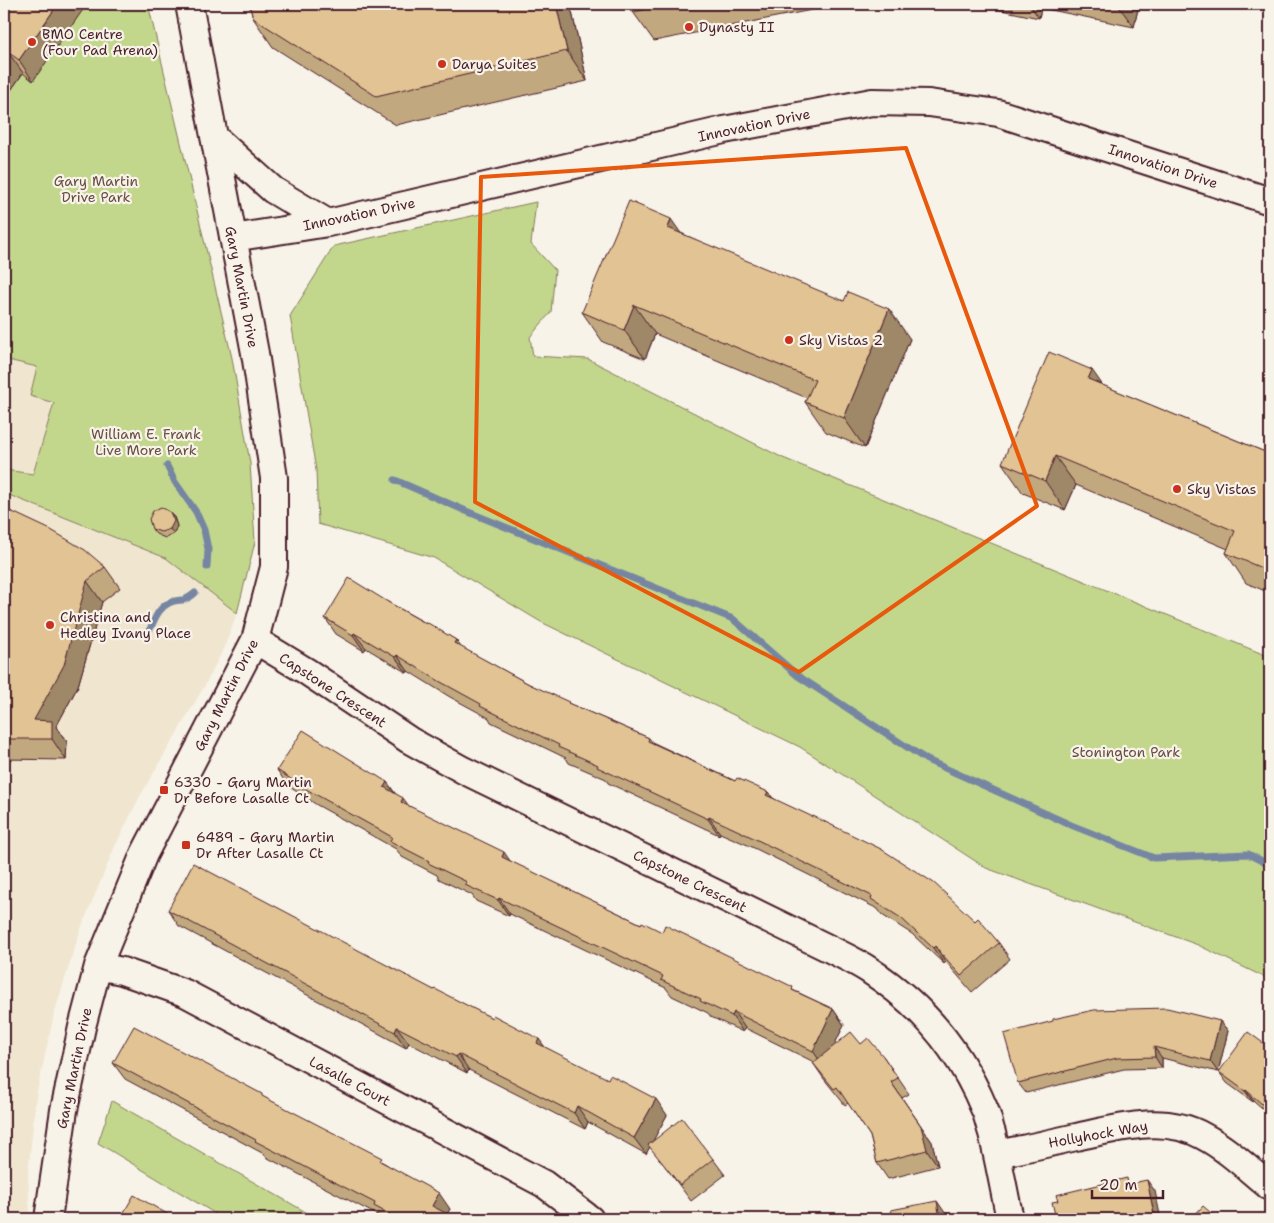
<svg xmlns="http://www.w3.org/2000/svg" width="1274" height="1223" viewBox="0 0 1274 1223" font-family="'Shantell Sans',sans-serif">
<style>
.built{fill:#f0e5cf}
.green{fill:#c2d78c;stroke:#867b5c}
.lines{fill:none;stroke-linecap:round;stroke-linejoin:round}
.stream{stroke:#7686a2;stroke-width:7}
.minor-casing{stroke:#4a1f2b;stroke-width:30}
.minor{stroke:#f7f3e8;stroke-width:26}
.wall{fill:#c2a87f;stroke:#4a1f2b}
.shaded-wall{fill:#9e8868;stroke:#4a1f2b}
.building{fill:#e1c394;stroke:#4a1f2b}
.marked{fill:none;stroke:#e8590c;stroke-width:4;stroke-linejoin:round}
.poi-dot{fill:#c8321e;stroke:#f7f3e8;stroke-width:2}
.labels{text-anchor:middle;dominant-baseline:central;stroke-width:4.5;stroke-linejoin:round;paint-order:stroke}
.poi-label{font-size:14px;fill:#4a1f2b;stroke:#f7f3e8;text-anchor:start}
.street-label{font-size:14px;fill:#4a1f2b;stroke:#f7f3e8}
.park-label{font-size:14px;fill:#684d43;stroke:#f7f3e8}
</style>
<rect width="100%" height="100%" fill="#f7f3e8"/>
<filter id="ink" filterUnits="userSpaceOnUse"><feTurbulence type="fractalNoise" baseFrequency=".02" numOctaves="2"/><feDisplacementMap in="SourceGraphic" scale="10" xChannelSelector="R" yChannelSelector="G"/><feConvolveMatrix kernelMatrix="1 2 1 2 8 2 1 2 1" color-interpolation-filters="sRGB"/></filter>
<g filter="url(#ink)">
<path class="built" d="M4 359 38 367 54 403 33 474 5 470 4 473Z
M4 493 166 558 237 613 224 648 205 685 139 798 115 846 80 931 54 1014 36 1096 28 1174 30 1219H4Z"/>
<path class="green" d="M4 4H148L232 358 250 463 255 542 237 613 166 558 4 493 5 470 33 474 54 403 30 396 37 367 4 359Z
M536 202 531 244 555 270 551 312 530 337 533 356 588 359 783 458 1270 657V980L1198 945 986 868 800 747 541 622 434 558 318 524 316 470 290 316 334 246Z
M112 1101 318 1219H224L98 1143Z"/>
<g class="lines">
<path class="stream" d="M167 466 175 482 196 512 204 530 208 549 207 567
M395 480 466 511 733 619 798 676 927 760 1071 825 1154 858 1248 854 1270 865
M150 629C155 619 158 608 169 603 180 597 181 605 195 593"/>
<g class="minor-casing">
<path id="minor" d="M214 137 273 190 328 223
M233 238 328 223 724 130 872 102 929 103 998 113 1270 201
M255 640 306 671 409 740 463 770 832 950C844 956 857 962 869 970 921 1004 960 1050 984 1108 988 1116 989 1125 992 1133 999 1162 1004 1191 1010 1219
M98 966 122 971 185 993 544 1184 590 1219
M997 1154C1024 1149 1050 1143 1076 1137 1117 1128 1164 1114 1203 1136 1228 1149 1249 1170 1270 1187
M48 1219 64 1110 82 1027 98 966 144 854 255 640 274 567V478L255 353 189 4"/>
</g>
<use href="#minor" class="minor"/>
</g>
<path class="wall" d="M4 4 33 81 23 73 4 100Z
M249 4H566L572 12 587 81 396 125 273 47 253 18Z
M632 4H826L827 7 654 41 633 12Z
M985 4H1139L1134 27 1041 8 1039 18 987 7Z
M681 233 910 339 865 448 826 432 805 402 807 398 655 334 645 359 603 342 582 312Z
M1102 385 1265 452 1270 444V593L1246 583 1226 553 1228 549 1076 485 1065 510 1023 493 1002 463Z
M4 508 105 567 120 588 102 602 78 686 56 727 67 742 66 760 4 759Z
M170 512 174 517 177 526 174 534 165 538 156 534 152 529Z
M388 602 456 640 460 647 529 684 570 704 649 738 652 742 735 781 768 792 773 798 975 921 999 943 1010 959 972 992 946 962 944 964 912 934 882 915 878 909 750 846 720 833 719 835 608 783 606 779 569 763 566 758 491 722 489 718 450 697 408 671 407 673 366 648 364 651 336 634 325 618Z
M277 770 387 782 395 793 409 806 509 861 641 924 797 992 833 1009 844 1025 834 1045 861 1044 883 1056 909 1094 902 1098 932 1142 938 1166 888 1179 877 1163 870 1136 848 1103 845 1105 824 1079 813 1063 814 1062 745 1028 743 1032 711 1017 708 1013 672 996 666 988 510 914 509 916 476 901 472 895 439 879 437 875 402 857 396 849 317 805 288 786Z
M168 910 434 990 492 1018 667 1115 652 1142 713 1159 725 1175 691 1201 650 1146 646 1154 588 1122 585 1129 469 1070 467 1073 409 1043 406 1048 179 926Z
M1220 1021 1228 1031 1218 1072 1162 1058V1068L1124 1069 1026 1093 1018 1083Z
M1270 1048V1115L1254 1101 1253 1102 1227 1083 1219 1072Z
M113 1063 265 1098 386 1164 450 1209 447 1214 457 1219H383L381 1217 266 1157 264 1154 125 1079Z"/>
<path class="shaded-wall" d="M58 4H87L33 81 19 60Z
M556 4H566L572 12 587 81 567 51Z
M1029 4H1038L1041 8 1039 18Z
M1117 4H1139L1134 27Z
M8 52 23 73 4 100V58Z
M671 219 692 249 668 228Z
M634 305 655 334 645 359 624 330Z
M889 309 910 339 865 448 844 418Z
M1092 370 1113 400 1088 379Z
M1055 456 1076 485 1065 510 1045 481Z
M170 512 174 517 177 526 174 534 170 529Z
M1270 555V578L1264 569Z
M87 581 102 602 78 686 56 727 67 742 66 760 52 739 34 720Z
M354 633 366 648 364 651 353 635Z
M456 640 467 656 454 643Z
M397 655 408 671 407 673 395 657Z
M387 782 398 798 384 787Z
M768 792 779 807 766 795Z
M403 798 415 814 401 802Z
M709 817 720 833 719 835 708 819Z
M504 852 515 868 502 857Z
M499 898 510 914 509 916 498 900Z
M935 946 946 962 944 964 933 948Z
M833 1009 844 1025 824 1067 813 1051Z
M734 1012 745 1028 743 1032 732 1016Z
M1220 1021 1228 1031 1218 1072 1210 1061Z
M397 1027 409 1043 406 1048 395 1032Z
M539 1039 551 1055 537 1043Z
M1154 1047 1162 1058V1068L1155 1057Z
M458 1054 469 1070 467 1073 456 1057Z
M891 1082 932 1142 938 1166 927 1150Z
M1246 1090 1254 1101 1253 1102 1245 1091Z
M656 1099 667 1115 646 1154 634 1138Z
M577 1106 588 1122 585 1129 574 1113Z
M1147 1180 1155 1191 1161 1219H1155Z
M439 1193 450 1209 444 1219 432 1206Z
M937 1201 948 1217 949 1219H940Z"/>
<path class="building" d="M4 4H58L19 60 8 52 4 58Z
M249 4H556L567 51 376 96 253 18Z
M632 4H673L633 12Z
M629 201 671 219 668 228 844 301 848 292 889 309 844 418 805 402 815 380 634 305 624 330 582 312Z
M1049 352 1092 370 1088 379 1265 452 1268 443 1270 444V555L1264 569 1226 553 1235 531 1055 456 1045 481 1002 463Z
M161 507 170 512 174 521 170 529 161 532 152 529 149 519 153 511Z
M4 508 51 530 85 550 105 567 87 581 64 665 34 720 52 721V739H4Z
M349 578 388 602 427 624 428 623 456 640 454 643 529 684 569 702 568 703 649 738 648 741 735 781 737 778 768 792 766 795 813 817V816L881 849 934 883 975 921 978 918 999 943 961 976 935 946 933 948 901 918 871 899 872 896 739 831 709 817 708 819 597 767 598 765 558 747 559 745 480 706 481 704 439 681 397 655 395 657 354 633 353 635 325 618Z
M303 730 387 782 384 787 403 798 401 802 504 852 502 857 641 924 642 922 662 932 665 925 793 987 792 990 833 1009 813 1051 734 1012 732 1016 700 1001 701 999 661 980 663 976 499 898 498 900 465 885 467 882 428 863 429 861 390 841 392 837 306 789 277 770Z
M193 863 434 990 435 989 492 1018 493 1015 539 1039 537 1043 608 1079 610 1075 656 1099 634 1138 577 1106 574 1113 458 1054 456 1057 397 1027 395 1032 168 910Z
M1167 1008 1220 1021 1210 1061 1154 1047 1155 1057 1117 1058 1018 1083 1004 1034 1053 1021V1019L1094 1010Z
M134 1026 262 1094V1096L382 1158 380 1161 439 1193 432 1206 457 1219H398L374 1206 375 1203 255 1141 256 1140 113 1063Z
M851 1032 861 1044 868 1038 883 1056 898 1078 891 1082 921 1126 927 1150 877 1163 870 1136 837 1087 834 1089 813 1063Z
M1248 1032 1270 1048V1111L1246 1090 1245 1091 1219 1072Z
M682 1118 713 1159 680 1185 648 1145Z
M1127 1178 1128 1184 1147 1180 1155 1219H1056L1052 1202 1058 1201 1056 1195Z
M134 1195 176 1219H120Z
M937 1201 940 1219H893L891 1210Z
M1203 1206 1218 1219H1191Z"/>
</g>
<path class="marked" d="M906 148 1037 506 799 672 475 502 481 177Z"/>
<g class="poi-dot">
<circle cx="689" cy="27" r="5"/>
<circle cx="32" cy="42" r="5"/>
<circle cx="442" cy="64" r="5"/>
<circle cx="789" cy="340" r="5"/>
<circle cx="1177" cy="489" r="5"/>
<circle cx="50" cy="625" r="5"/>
<rect x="159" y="785" width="10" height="10" rx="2.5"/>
<rect x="181" y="840" width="10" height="10" rx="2.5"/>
</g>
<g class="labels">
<g class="poi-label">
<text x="699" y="27">Dynasty II</text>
<text x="42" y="34">BMO Centre<tspan x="42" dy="16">(Four Pad Arena)</tspan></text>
<text x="452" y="64">Darya Suites</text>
<text x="799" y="340">Sky Vistas 2</text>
<text x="1187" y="489">Sky Vistas</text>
<text x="60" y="617">Christina and<tspan x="60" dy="16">Hedley Ivany Place</tspan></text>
<text x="174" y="782">6330 - Gary Martin<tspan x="174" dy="16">Dr Before Lasalle Ct</tspan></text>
<text x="196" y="837">6489 - Gary Martin<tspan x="196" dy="16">Dr After Lasalle Ct</tspan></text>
</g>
<g class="street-label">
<text transform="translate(754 125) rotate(-12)">Innovation Drive</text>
<text transform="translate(1163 166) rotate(18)">Innovation Drive</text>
<text transform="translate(359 214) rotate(-12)">Innovation Drive</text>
<text transform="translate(242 287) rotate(79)">Gary Martin Drive</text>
<text transform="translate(333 690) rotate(33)">Capstone Crescent</text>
<text transform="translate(226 695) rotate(-63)">Gary Martin Drive</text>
<text transform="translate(690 881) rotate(26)">Capstone Crescent</text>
<text transform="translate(74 1068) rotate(-78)">Gary Martin Drive</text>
<text transform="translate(350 1081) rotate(28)">Lasalle Court</text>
<text transform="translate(1098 1134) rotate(-10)">Hollyhock Way</text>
</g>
<g class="park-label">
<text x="96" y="181">Gary Martin<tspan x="96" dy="16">Drive Park</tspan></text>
<text x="146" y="434">William E. Frank<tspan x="146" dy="16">Live More Park</tspan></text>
<text x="1126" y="752">Stonington Park</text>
</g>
</g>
<rect width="1274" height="1223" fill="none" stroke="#f7f3e8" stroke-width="20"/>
<rect x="10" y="10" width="1254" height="1203" fill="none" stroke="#4a1f2b" stroke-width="2" filter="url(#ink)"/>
<path d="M1092 1190v8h71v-8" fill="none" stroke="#4a1f2b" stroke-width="2.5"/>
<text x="1099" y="1190" font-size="15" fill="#4a1f2b" stroke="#f7f3e8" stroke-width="4" paint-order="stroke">20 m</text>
</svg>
